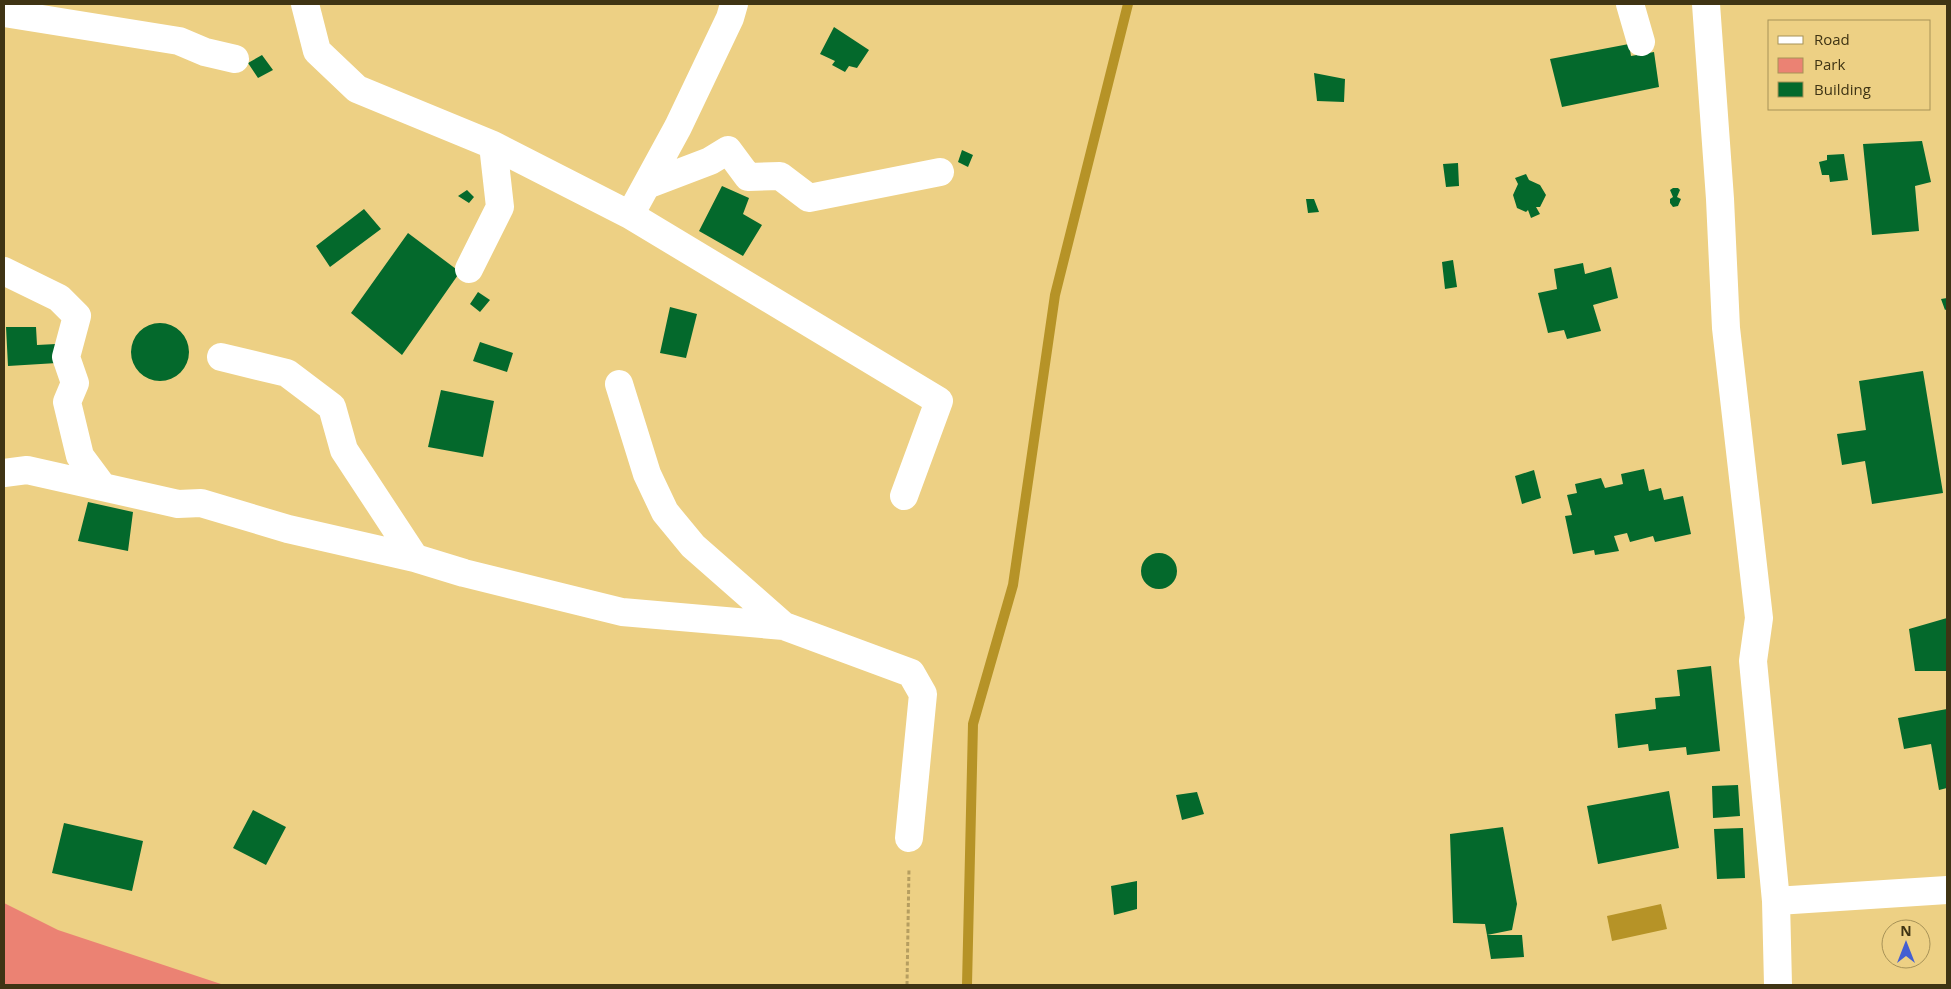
<svg xmlns="http://www.w3.org/2000/svg" width="1951" height="989" viewBox="0 0 1951 989" font-family="'Open Sans',sans-serif">
<style>
.green{fill:#eb8273}
.water{fill:#b69327}
.lines{fill:none;stroke-linecap:round;stroke-linejoin:round}
.stream{stroke:#b69327;stroke-width:10}
.building{fill:#04692c}
.path{stroke:#b69e60;stroke-width:3;stroke-dasharray:4 2.5;stroke-linecap:butt}
.minor{stroke:#fff;stroke-width:28}
</style>
<rect width="100%" height="100%" fill="#edd084"/>
<path class="green" d="M4 903 58 930 224 985H4Z"/>
<path class="water" d="M1661 904 1667 929 1612 941 1607 916Z"/>
<g class="lines">
<path class="stream" d="M967 985 973 724 1013 585 1055 295 1128 4"/>
</g>
<path class="building" d="M834 27 869 50 857 68 849 66 845 72 832 65 835 61 820 54Z
M1629 44 1631 56 1654 52 1659 87 1562 107 1550 59Z
M262 55 273 70 258 78 248 63Z
M1314 73 1345 79 1344 102 1317 101Z
M1922 141 1931 182 1915 186 1919 231 1872 235 1863 144Z
M962 150 973 155 968 167 958 162Z
M1844 154 1848 180 1830 182 1829 175H1822L1819 162 1827 160V155Z
M1458 163 1459 186 1446 187 1443 164Z
M1526 174 1529 180 1540 185 1546 195 1540 207H1536L1540 214 1531 218 1528 210 1526 212 1517 208 1513 195 1518 184 1515 178Z
M722 186 749 198 743 214 762 225 743 256 699 231Z
M1673 188H1678L1680 190 1677 197 1681 199 1678 206 1673 207 1670 203V199L1673 197 1670 190Z
M467 190 474 197 469 203 458 196Z
M1306 199H1314L1319 212 1308 213Z
M364 209 381 229 330 267 316 246Z
M408 233 460 272 402 355 351 313Z
M1453 260 1457 287 1445 289 1442 262Z
M1583 263 1585 274 1611 267 1618 298 1593 305 1601 331 1567 339 1564 330 1548 333 1538 293 1557 289 1554 269Z
M478 292 490 300 480 312 470 304Z
M1947 298V309L1945 310 1941 299Z
M670 307 697 314 686 358 660 353Z
M131 352a29 29 0 1 1 58 0a29 29 0 1 1-58 0Z
M6 327H36L37 345 56 344 57 363 8 366Z
M480 342 513 353 507 372 473 361Z
M1923 371 1943 493 1872 504 1865 461 1842 465 1837 434 1866 430 1859 381Z
M441 390 494 401 483 457 428 447Z
M1644 469 1649 491 1661 488 1664 500 1683 496 1691 534 1655 542 1653 536 1630 542 1627 533 1614 536 1619 551 1595 555 1594 550 1573 554 1565 516 1572 515 1567 495 1577 493 1575 484 1601 478 1605 488 1623 484 1621 474Z
M1534 470 1541 498 1522 504 1515 476Z
M88 502 133 512 128 551 78 541Z
M1141 571a18 18 0 1 1 36 0a18 18 0 1 1-36 0Z
M1947 618V671H1915L1909 629Z
M1711 666 1720 751 1687 755 1686 747 1649 751 1648 744 1618 748 1615 714 1656 709 1655 698 1680 696 1677 670Z
M1947 709V788L1939 790 1931 744 1904 749 1898 718Z
M1738 785 1740 816 1713 818 1712 786Z
M1669 791 1679 848 1598 864 1587 806Z
M1197 792 1204 814 1182 820 1176 795Z
M253 810 286 827 266 865 233 848Z
M64 823 143 841 132 891 52 873Z
M1503 827 1517 904 1512 930 1487 935 1485 924 1453 923 1450 834Z
M1743 828 1745 878 1717 879 1714 829Z
M1137 881V909L1114 915 1111 886Z
M1487 935H1522L1524 957 1491 959Z"/>
<g class="lines">
<path class="path" d="M907 985 909 868"/>
<path class="minor" d="M305 4 317 51 357 89 493 145 500 207 469 269
M1630 4 1641 42
M1706 4 1720 199 1726 328 1759 618 1753 661 1776 901 1947 890
M4 13 179 41 205 52 235 59
M493 145 630 215 678 127 730 18 734 4
M647 185 710 161 728 150 748 177 780 176 809 198 940 172
M630 215 939 401 904 496
M4 271 59 298 77 316 66 357 75 383 67 402 80 456 103 487
M221 357 287 373 332 407 344 450 415 558 464 573 622 612 784 626 911 673 923 694 909 838
M619 384 647 474 665 512 693 546 784 626
M4 473 27 470 178 504 201 503 288 529 415 558
M1776 901 1778 985"/>
</g>
<rect width="1951" height="989" fill="none" stroke="#3f3414" stroke-width="10"/>
<rect x="1768" y="20" width="162" height="90" fill="#edd084" stroke="#a79257"/>
<rect x="1778" y="36" width="25" height="8" fill="#ffffff" stroke="#a79257"/>
<text x="1814" y="45" font-size="15" fill="#3f3414">Road</text>
<rect x="1778" y="58" width="25" height="15" fill="#eb8273" stroke="#a79257"/>
<text x="1814" y="70" font-size="15" fill="#3f3414">Park</text>
<rect x="1778" y="82" width="25" height="15" fill="#04692c" stroke="#a79257"/>
<text x="1814" y="95" font-size="15" fill="#3f3414">Building</text>
<g transform="translate(1906 944)"><circle r="24" fill="#edd084" stroke="#a79257"/>
<path d="M0-4L9 19L0 12L-9 19Z" fill="#445fd2"/>
<text y="-8" font-size="14" font-weight="bold" text-anchor="middle" fill="#3f3414">N</text>
</g>
</svg>
